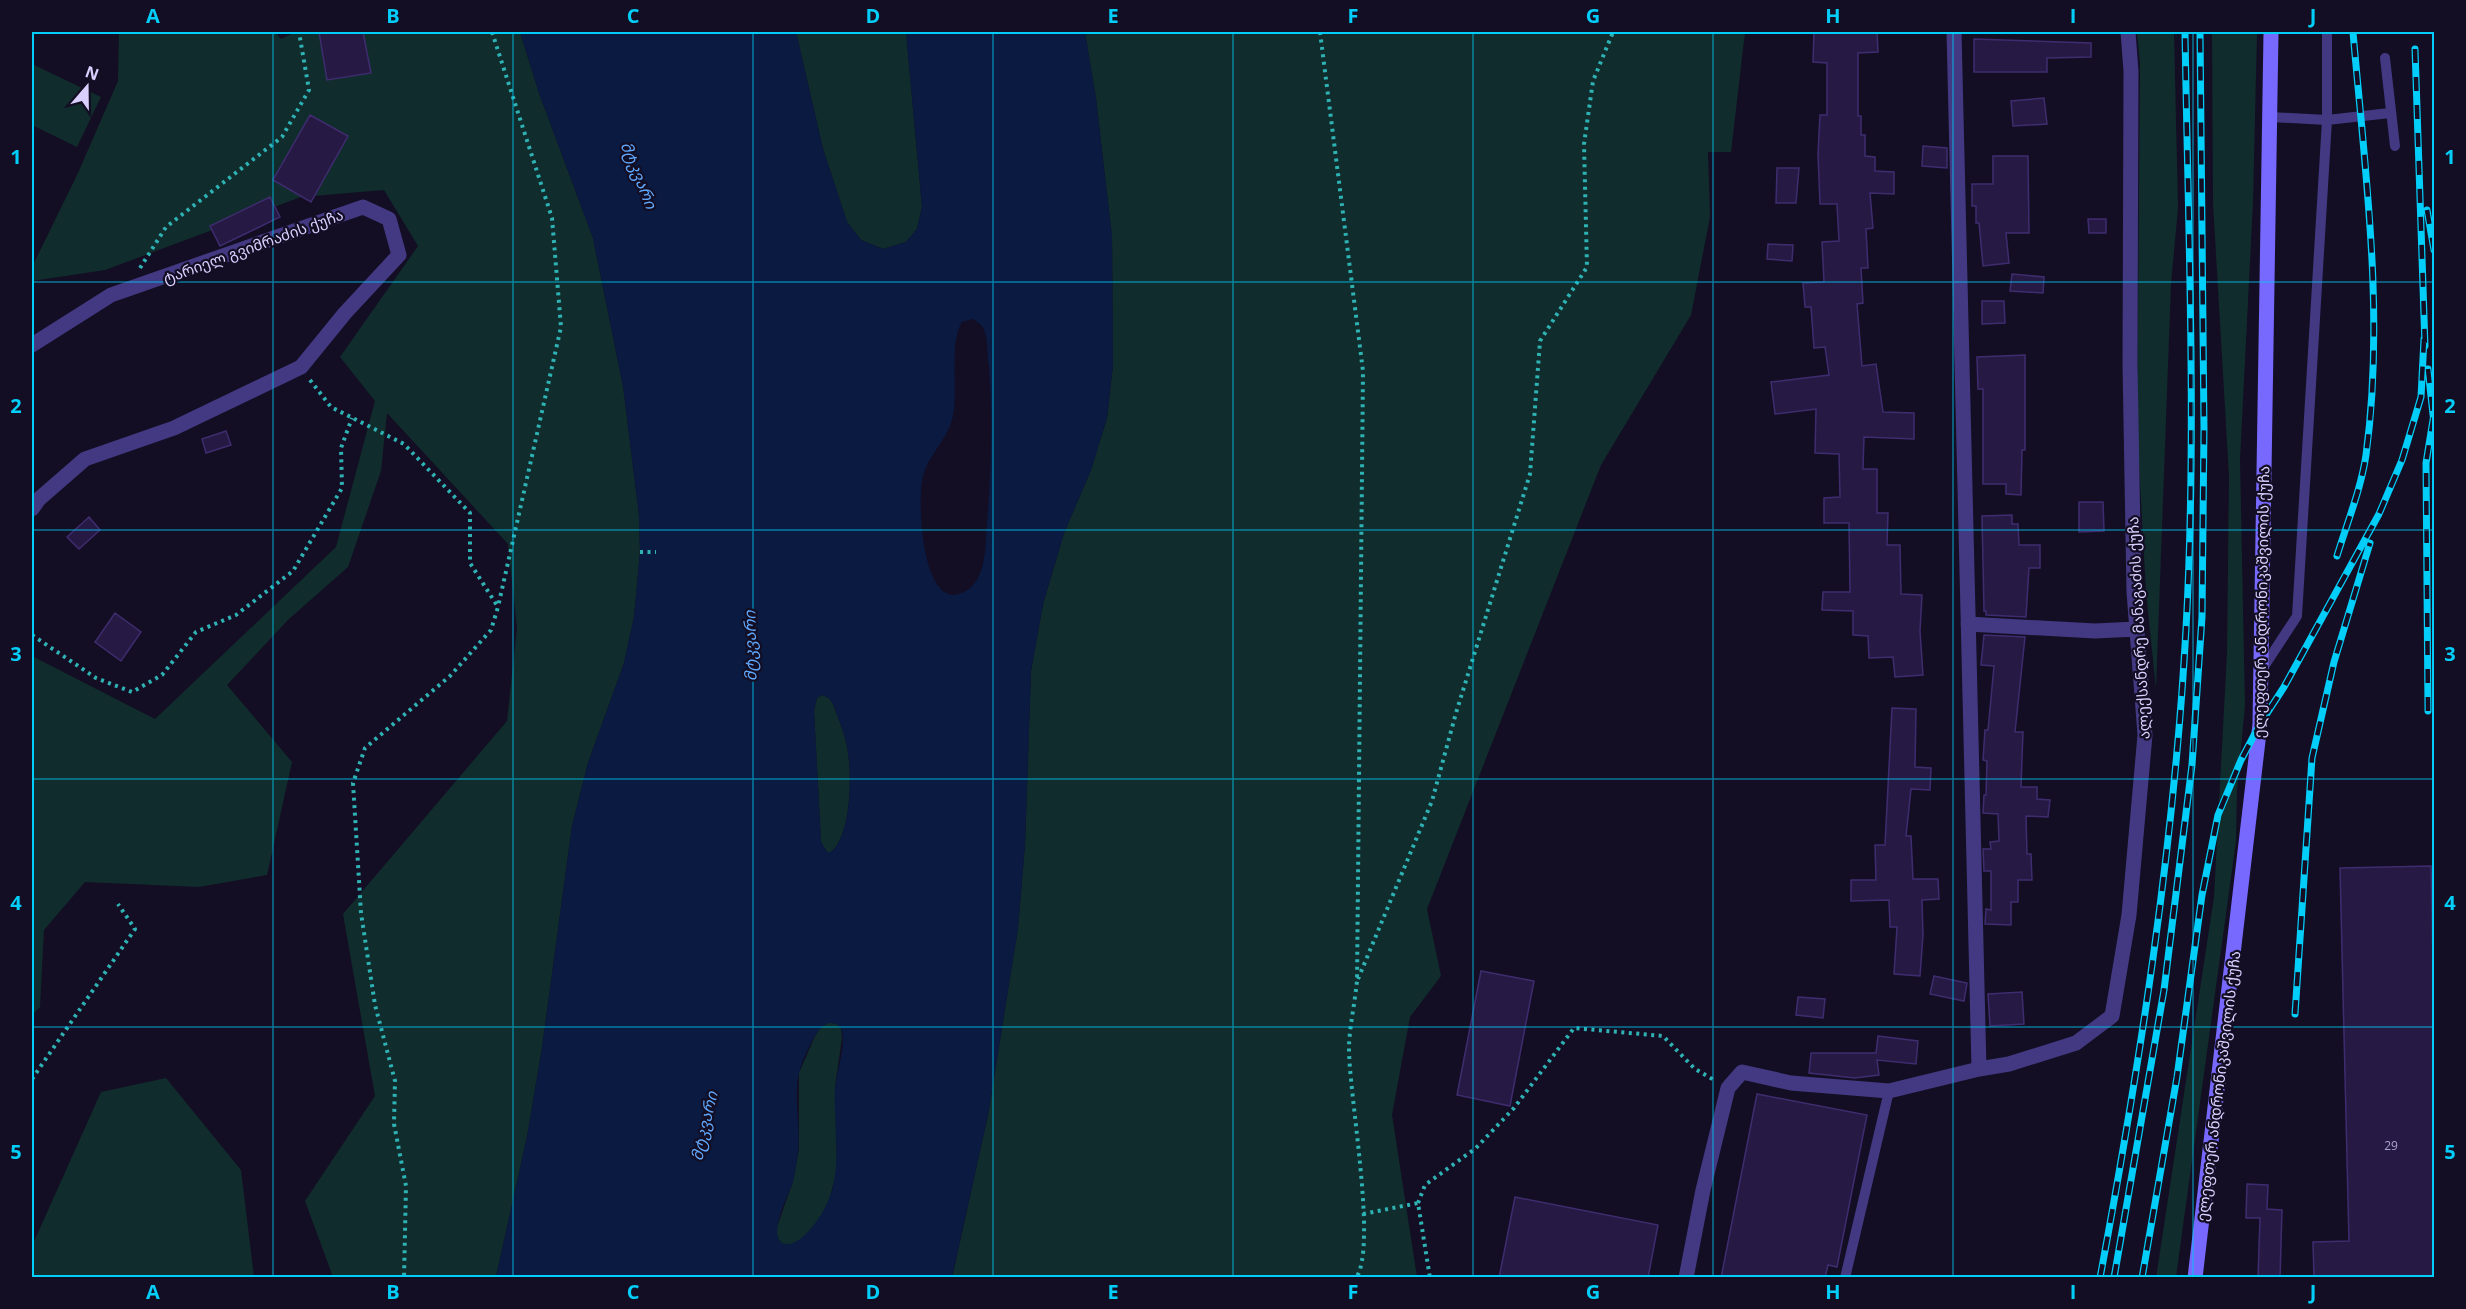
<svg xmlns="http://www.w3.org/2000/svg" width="2466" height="1309" viewBox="0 0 2466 1309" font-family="'Open Sans','Noto Sans Georgian',sans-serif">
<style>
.green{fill:#112c2d}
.water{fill:#0a1a40;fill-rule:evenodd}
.building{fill:#261a44;stroke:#3f2c6f;stroke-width:1.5}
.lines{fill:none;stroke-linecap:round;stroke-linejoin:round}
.path{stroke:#2fb2b4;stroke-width:4;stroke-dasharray:3 4.5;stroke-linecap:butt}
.service{stroke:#423982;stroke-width:10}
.minor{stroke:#423982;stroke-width:15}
.secondary{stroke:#7768fe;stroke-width:15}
.rail-casing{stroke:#02cef9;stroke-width:7}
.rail{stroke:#130e23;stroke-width:4.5;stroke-dasharray:14;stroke-linecap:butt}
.grid{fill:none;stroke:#02cef9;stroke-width:1.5;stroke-opacity:0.55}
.labels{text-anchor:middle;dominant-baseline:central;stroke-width:4.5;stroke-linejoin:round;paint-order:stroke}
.number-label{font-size:12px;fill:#aca2d0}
.street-label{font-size:15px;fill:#d9d0ff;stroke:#130e23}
.water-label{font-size:16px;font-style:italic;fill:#5fa8fe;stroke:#130e23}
.neatline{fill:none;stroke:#02cef9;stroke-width:2}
.grid-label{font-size:20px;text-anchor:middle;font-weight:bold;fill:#02cef9}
</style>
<rect width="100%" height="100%" fill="#130e23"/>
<path class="green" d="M119 32H275L281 39 296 32H520L539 93 593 238 623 386 639 515 640 552 634 617 624 663 588 763 572 826 542 1048 527 1137 496 1277H333L305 1201 375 1096 343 914 507 721 517 628 508 544 387 413 381 471 348 567 289 619 227 685 292 762 267 875 199 887 85 882 44 930 40 1007 32 1015V656L155 719 336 547 375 401 340 357 418 246 384 190 301 197 105 270 32 281V267L78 173 118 81Z
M796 32H906L922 207 917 229 906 242 883 249 861 240 847 222 823 149Z
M1085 32H1745L1731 152H1708L1710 217 1691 315 1601 465 1427 909 1441 976 1410 1017 1392 1115 1417 1277 952 1278 988 1115 1018 928 1025 844 1031 671 1043 604 1064 533 1091 470 1107 418 1113 365 1112 237 1096 99Z
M2137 32H2174L2178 208 2171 284 2156 689 2146 592 2137 428 2140 64Z
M2212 32H2257L2253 202 2240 460 2245 705 2237 791 2236 841 2176 1277 2156 1278 2214 897 2227 653 2229 476 2213 203Z
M32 64 101 97 77 147 32 125Z
M822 695 829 698 833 704C839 720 846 736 848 753 852 777 851 836 831 852H827L821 842 814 711 817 698Z
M828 1022 837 1024 841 1028 842 1038 835 1086 837 1170 830 1197 821 1217 807 1234 797 1242 788 1245 781 1243 777 1236V1227L793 1181 799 1149V1073L815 1036 821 1027Z
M166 1078 241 1170 254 1277H32V1246L101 1092Z"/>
<path class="water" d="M520 32H796L823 149 847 222 861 240 883 249 906 242 917 229 922 207 906 32H1085L1096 99 1112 237 1113 364 1107 418 1091 470 1064 533 1043 604 1031 671 1025 844 1018 928 988 1115 952 1277H496L527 1137 542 1048 572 826 588 763 624 663 634 617 640 552 639 515 623 386 593 238 539 93ZM973 319C979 323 982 325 985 332 988 343 987 357 989 368 993 420 991 472 987 523 986 536 986 551 983 564 980 577 973 590 959 594 921 605 917 498 923 476 929 454 948 439 953 416 958 389 949 342 962 322ZM822 695 829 698 833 704C839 720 846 736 848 753 852 777 851 836 831 852H827L821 842 814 711 817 698ZM828 1023C835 1023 840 1024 842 1031 846 1049 836 1071 835 1090 833 1143 849 1187 808 1232 802 1238 793 1246 784 1244 766 1237 789 1194 793 1182 795 1174 796 1167 797 1159 802 1131 793 1101 799 1073 801 1064 805 1055 809 1047 814 1037 818 1028 828 1023Z"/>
<path class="building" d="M319 32H363L371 73 327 80Z
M1814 32H1877L1878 52 1858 53V116H1861V135H1865V156L1875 157V171L1894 172V194L1870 193 1873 228 1866 229 1868 268H1861L1863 303 1857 304 1862 366 1876 364 1883 412 1914 413V439L1864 437 1863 469H1877V513H1888L1887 545H1900L1901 594 1922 595 1920 631 1923 675 1895 677 1893 657 1869 658 1868 636 1853 635V611L1822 610 1823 592H1850L1849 523H1824V498L1840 497 1839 454 1815 453 1816 409 1775 414 1771 382 1829 375 1825 347 1814 348 1811 307H1805L1803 283 1824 282 1822 242 1839 241 1837 204H1820L1818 154 1820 115H1827V63L1813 62Z
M1974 39 2091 43V57L2047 58V72H1974Z
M2044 98 2047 124 2013 126 2011 101Z
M310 115 348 136 311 202 273 180Z
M1923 146 1947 148V168L1922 166Z
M1993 156H2028L2029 233H2006L2009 263 1983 266 1979 223H1976V206H1972V184H1993Z
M1777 168H1799L1796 203H1776Z
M270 197 280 217 220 246 210 226Z
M2088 219H2106V233H2089Z
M1768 244 1793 245 1792 261 1767 259Z
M2012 274 2044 277 2043 293 2010 291Z
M1982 301H2004L2005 323 1982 324Z
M2025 355V450H2022L2021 495 2006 494V484H1983V389H1978L1977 357Z
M226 431 231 445 206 453 202 439Z
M2079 502H2103L2104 531 2079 532Z
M2012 515V524H2018L2019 545H2040V568H2029L2026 617 1986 615V611H1984L1982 516Z
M89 517 100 530 79 549 67 537Z
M115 613 141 632 121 661 95 642Z
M1984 635 2025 637 2015 732H2023L2021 787H2037V799L2050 800 2048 817 2026 816 2027 854H2031L2032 880H2018V902H2011V925L1985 924 1986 909 1991 910V871H1984L1983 849H1991L1990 842 1999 841 1998 814 1983 813 1984 795H1986L1987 761 1983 760 1985 730H1988L1994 666 1981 665Z
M1892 708 1916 709 1915 767 1931 768 1930 790 1911 789 1906 836H1911L1913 879H1938L1939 899 1922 900 1923 935 1920 976 1894 974 1897 927H1890L1889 900 1851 901V880H1876L1875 845H1885Z
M2431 866 2434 1012V1278H2314L2313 1242 2349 1241 2340 868Z
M1481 971 1534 981 1510 1106 1457 1095Z
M1934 976 1967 983 1964 1001 1930 994Z
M2022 992 2024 1024 1990 1026 1988 994Z
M1798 997 1825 999 1823 1018 1796 1015Z
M1878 1036 1918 1041 1916 1064 1877 1060 1879 1075 1855 1078 1809 1073 1811 1053H1876Z
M1757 1094 1867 1115 1837 1267 1828 1265 1825 1278H1721Z
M2247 1184 2268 1185 2267 1209 2282 1210 2280 1278H2258L2260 1218H2246Z
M1515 1197 1658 1225 1648 1278H1499Z"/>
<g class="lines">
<path class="path" d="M492 32 552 218 561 327 498 607
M1320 32 1363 371 1357 981C1355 1002 1350 1024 1349 1045 1348 1092 1378 1246 1356 1278
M140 268 166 227 282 137 309 90 299 32
M310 380 331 407 404 444 470 513V563L498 607 491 630 450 676 365 748 353 783 361 913 375 1005 395 1081 394 1124 406 1186 404 1278
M640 552H656
M32 635 96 678 132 692 162 675 196 632 236 615 293 571 342 488 341 448 352 418
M1358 979 1432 801 1456 713 1530 474 1540 341 1587 267 1584 144 1593 81 1613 32
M32 1079 135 929 118 904
M1418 1203 1425 1185 1476 1148 1514 1108 1574 1028 1663 1036 1695 1069 1714 1080
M1363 1214 1418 1203 1430 1278"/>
<path class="service" d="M2385 58 2395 146
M2270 117 2327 120 2390 113
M2261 671 2297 616 2327 120V32
M1845 1278 1889 1091"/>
<path class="minor" d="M1954 32 1979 1069
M32 345 111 295 363 207 389 219 399 255 345 313 301 367 174 428 85 459 39 499 32 509
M1968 624 2095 631 2136 629
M1686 1278 1703 1190 1728 1088 1742 1072 1791 1083 1889 1091 1979 1069 2009 1064 2076 1043 2112 1016 2129 915 2145 735 2134 592 2130 364 2131 71 2128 32"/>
<path class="secondary" d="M2195 1278 2260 724 2271 32"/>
<g class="rail-casing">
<path id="rail" d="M2415 49 2425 346
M2427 210 2434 250
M2428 369 2434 423
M2337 556C2347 523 2361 489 2366 455 2385 315 2365 171 2353 32
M2428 711 2426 463 2434 414
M2295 1014 2312 758 2334 662 2370 543
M2100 1278C2140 1063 2174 847 2186 629 2197 430 2188 230 2185 32
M2114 1278 2164 990 2192 765 2202 617 2204 428 2200 32
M2142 1278 2177 1077 2202 895 2218 815 2241 760 2260 724 2284 687 2379 514 2402 460 2421 397 2424 339"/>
</g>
<use href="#rail" class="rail"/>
</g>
<path class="grid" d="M273 32V1278M513 32V1278M753 32V1278M993 32V1278M1233 32V1278M1473 32V1278M1713 32V1278M1953 32V1278M2193 32V1278M32 282H2434M32 530H2434M32 779H2434M32 1027H2434"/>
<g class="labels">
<g class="number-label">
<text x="2391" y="1145">29</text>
</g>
<g class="street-label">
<text transform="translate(253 246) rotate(-20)">ტარიელ გვიმრაძის ქუჩა</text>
<text transform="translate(2261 602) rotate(-89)">ელეფთერ ანდრონიკაშვილის ქუჩა</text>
<text transform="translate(2138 628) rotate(-93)">ალექსანდრე მანაგაძის ქუჩა</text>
<text transform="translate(2218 1086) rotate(-83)">ელეფთერ ანდრონიკაშვილის ქუჩა</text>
</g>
<g class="water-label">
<text transform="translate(639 175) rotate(68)">მტკვარი</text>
<text transform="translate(750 646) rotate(-91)">მტკვარი</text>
<text transform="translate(704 1126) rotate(-77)">მტკვარი</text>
</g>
</g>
<rect width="2466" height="1309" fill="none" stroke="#130e23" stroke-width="66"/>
<g transform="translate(87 87) rotate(20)" stroke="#130e23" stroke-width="4.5" paint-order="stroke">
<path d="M0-4.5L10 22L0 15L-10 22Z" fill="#d9d0ff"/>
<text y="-9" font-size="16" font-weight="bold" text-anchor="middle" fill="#d9d0ff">N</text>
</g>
<rect x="33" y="33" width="2400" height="1243" class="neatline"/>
<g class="grid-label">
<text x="153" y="23">A</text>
<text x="393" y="23">B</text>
<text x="633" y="23">C</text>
<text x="873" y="23">D</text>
<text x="1113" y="23">E</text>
<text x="1353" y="23">F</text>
<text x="1593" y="23">G</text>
<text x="1833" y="23">H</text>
<text x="2073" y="23">I</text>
<text x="2313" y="23">J</text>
<text x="16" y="164">1</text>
<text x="2450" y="164">1</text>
<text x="16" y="413">2</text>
<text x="2450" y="413">2</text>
<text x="16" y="661">3</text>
<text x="2450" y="661">3</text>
<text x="16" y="910">4</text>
<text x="2450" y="910">4</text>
<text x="16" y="1159">5</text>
<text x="2450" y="1159">5</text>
<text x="153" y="1299">A</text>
<text x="393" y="1299">B</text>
<text x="633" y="1299">C</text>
<text x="873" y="1299">D</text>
<text x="1113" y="1299">E</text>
<text x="1353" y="1299">F</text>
<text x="1593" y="1299">G</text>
<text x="1833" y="1299">H</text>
<text x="2073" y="1299">I</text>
<text x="2313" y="1299">J</text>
</g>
</svg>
